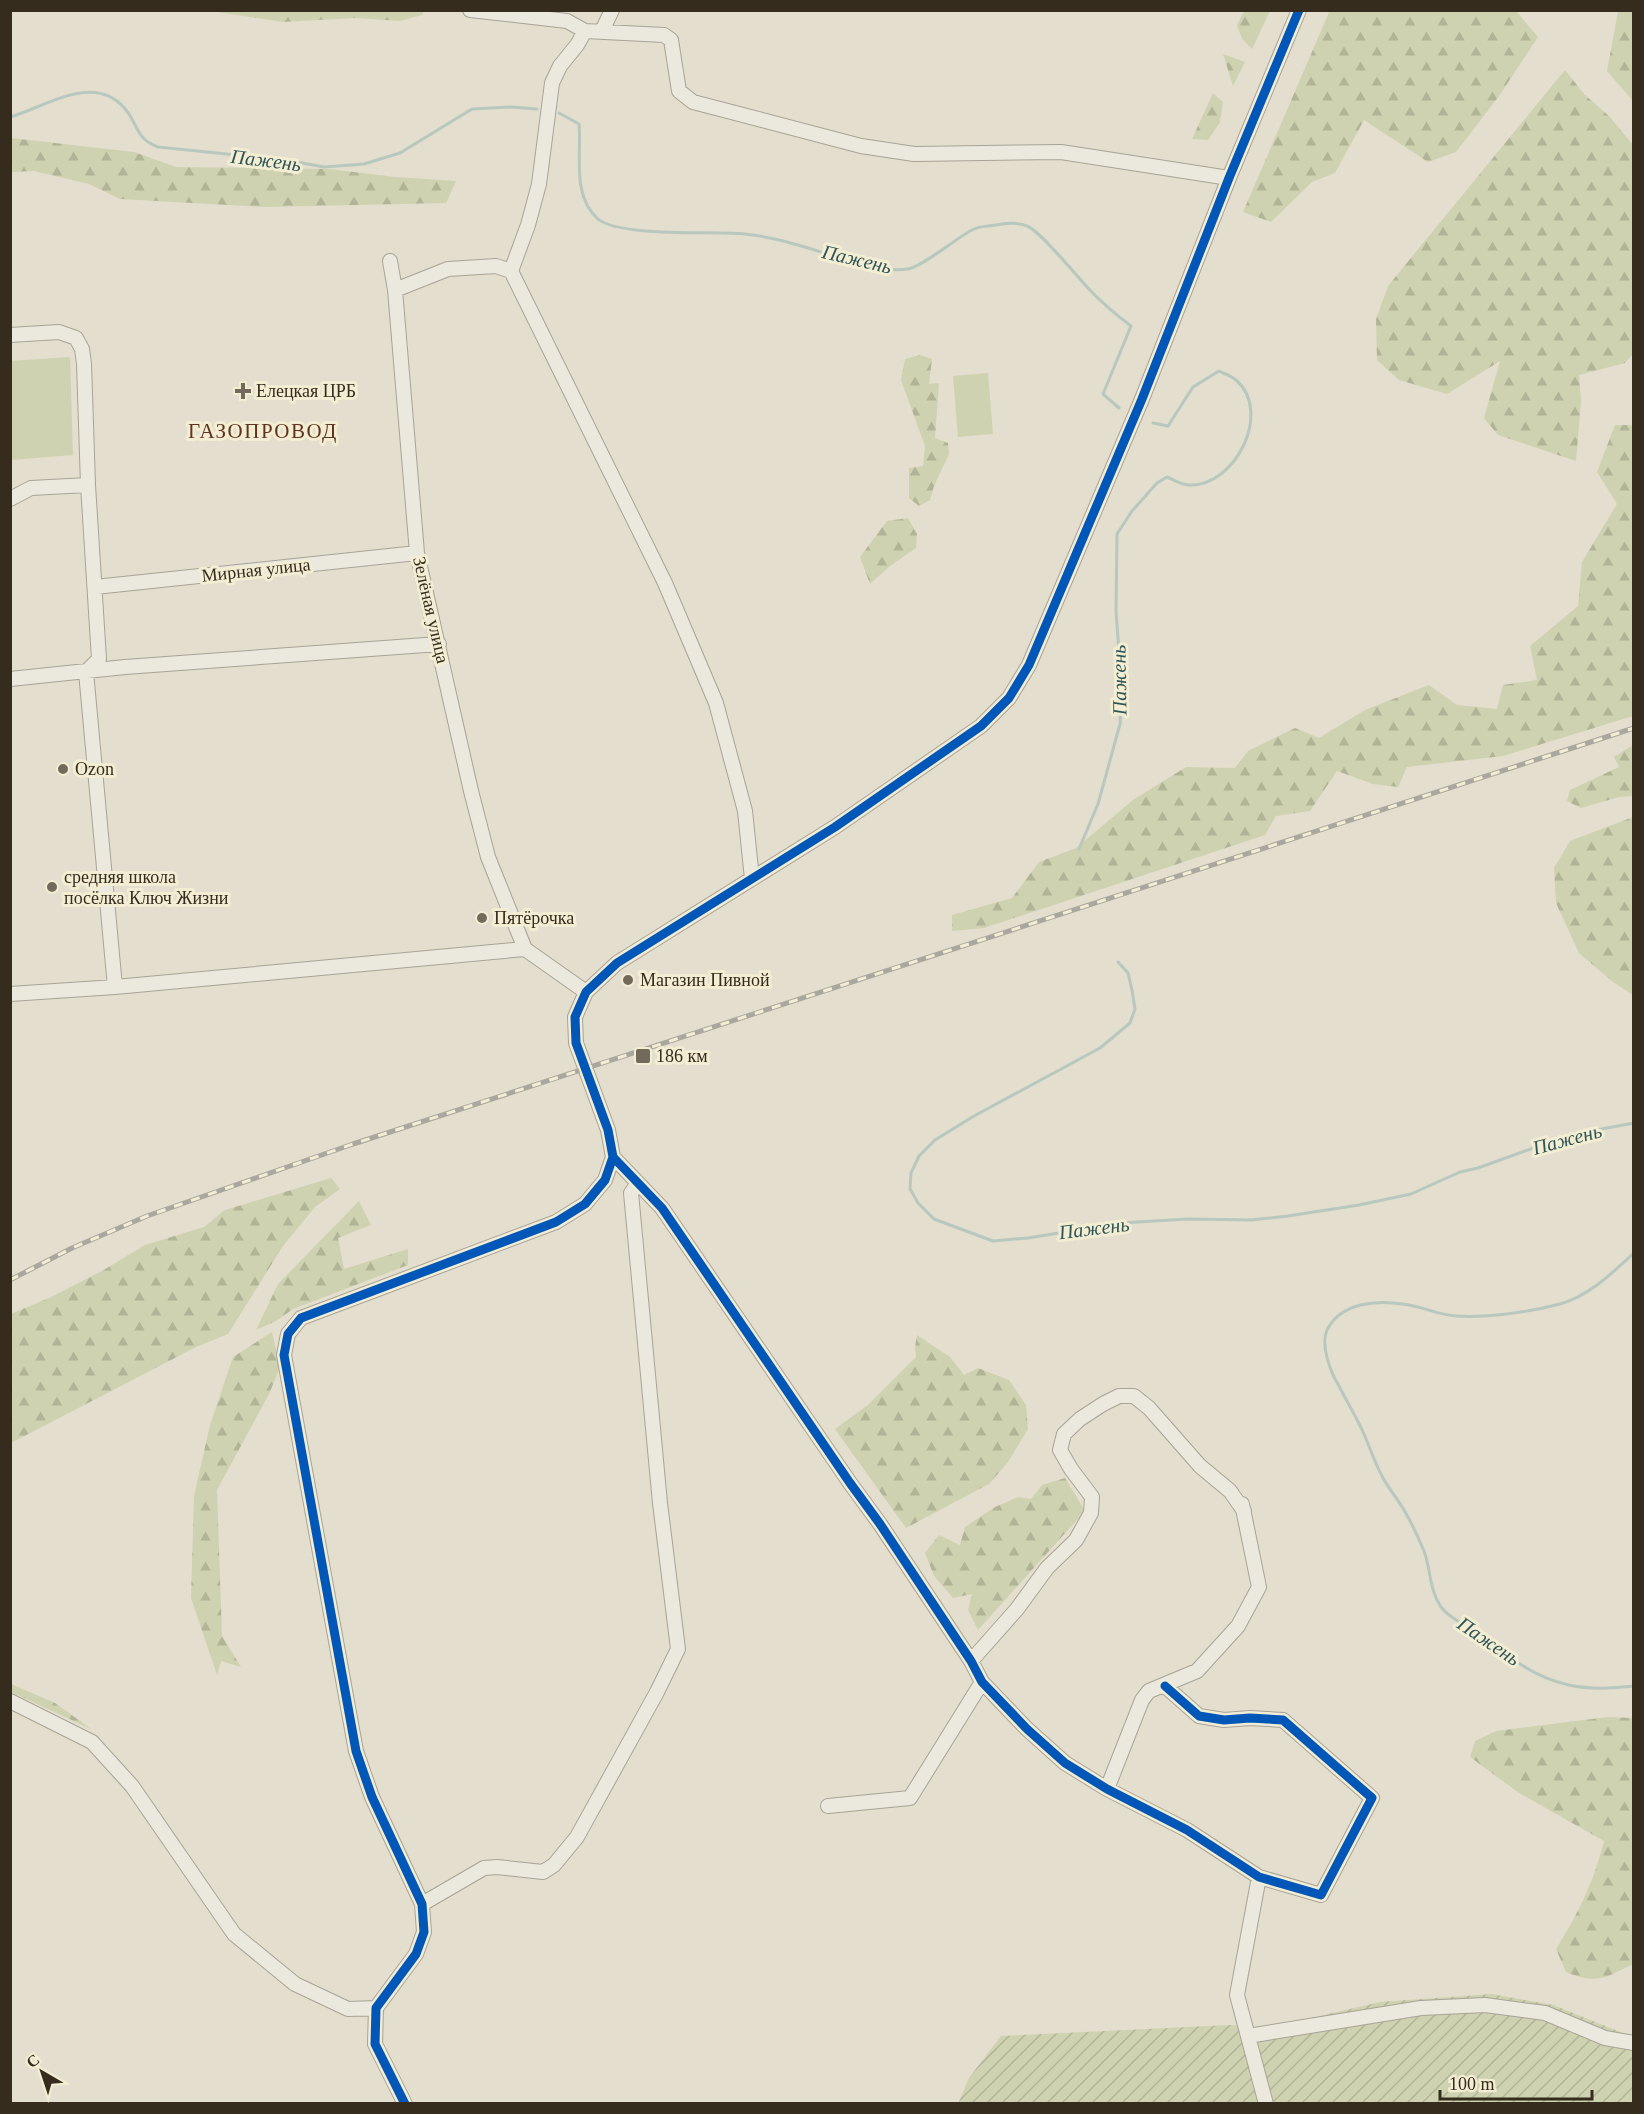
<svg xmlns="http://www.w3.org/2000/svg" width="1644" height="2114" viewBox="0 0 1644 2114" font-family="Georgia,serif">
<style>
.forest{fill:url(#forest-firs)}
.park{fill:#cfd2b0}
.garden{fill:url(#garden-furrows)}
.lines{fill:none;stroke-linecap:round;stroke-linejoin:round}
.stream{stroke:#b8c8bf;stroke-width:3}
.minor-casing{stroke:#a8a396;stroke-width:16}
.minor{stroke:#ebe8de;stroke-width:14}
.rail-casing{stroke:#aaa79e;stroke-width:5}
.rail{stroke:#f3edd3;stroke-width:3;stroke-dasharray:9;stroke-linecap:butt}
.cycleway-casing{stroke:#f3edd3;stroke-width:13}
.cycleway{stroke:#0057b8;stroke-width:9}
.poi-dot{fill:#736a5b;stroke:#f3edd3;stroke-width:2}
.labels{text-anchor:middle;dominant-baseline:central;stroke-width:6;stroke-linejoin:round;paint-order:stroke}
.poi-label{font-size:18px;fill:#362c1e;stroke:#f3edd3;text-anchor:start}
.street-label{font-size:18px;fill:#362c1e;stroke:#f3edd3}
.water-label{font-size:20px;font-style:italic;fill:#2e5455;stroke:#f3edd3}
.quarter-label{font-size:21px;letter-spacing:1.5px;fill:#603320;stroke:#f3edd3}
</style>
<defs>
<pattern id="forest-firs" width="22" height="20" patternUnits="userSpaceOnUse" patternTransform="scale(1.5)"><rect width="22" height="20" fill="#cfd2b0"/><path d="M5 1l3.5 6h-7zM16 11l3.5 6h-7z" fill="#b2b497"/></pattern>
<pattern id="garden-furrows" width="10" height="10" patternUnits="userSpaceOnUse" patternTransform="scale(1.5)"><rect width="10" height="10" fill="#cfd2b0"/><path d="M-1 1l2-2M0 10L10 0M9 11l2-2" fill="none" stroke="#b2b497"/></pattern>
</defs>
<rect width="100%" height="100%" fill="#e3decd"/>
<path class="forest" d="M1330 10 1516 11 1538 37 1499 96 1456 152 1428 162 1364 120 1335 173 1312 182 1271 222 1243 212Z
M211 11H424L422 15 400 21 355 18 283 22Z
M1244 11H1270L1252 49 1242 39 1237 25Z
M1618 11H1633V101L1607 71Z
M1223 54 1245 62 1233 86Z
M1565 70 1584 94 1609 116 1633 145V354L1625 363 1579 375 1581 401 1576 461 1498 435 1484 418 1500 361 1447 394 1399 380 1377 360 1376 319 1388 286Z
M1213 93 1223 102 1220 122 1208 140 1192 139Z
M11 138 134 152 176 167 329 169 395 177 456 181 446 203 264 207 120 199 89 184 34 171 11 172Z
M920 355 932 359 929 384 939 383 935 438 948 443 949 454 934 486 930 500 919 506 909 498V468L923 466 925 446 901 380 905 359Z
M1615 425H1633V716L1503 756 1407 767 1398 787 1373 784 1337 771 1310 811 1276 816 1265 835 984 928 952 931V915L1012 898 1039 862 1076 848 1133 800 1186 767 1235 768 1248 751 1295 728 1319 738 1365 710 1429 685 1457 705 1497 709 1503 685 1537 680 1530 646 1578 606 1582 562 1617 504 1597 472Z
M908 518 917 534 916 548 890 566 870 584 860 557 887 521Z
M1633 745V796L1619 797 1581 808 1567 801 1570 790 1619 767 1614 757Z
M1633 817V995L1613 982 1579 953 1556 903 1554 868 1570 841Z
M331 1178 340 1189 315 1207 283 1246 228 1334 196 1347 11 1443V1314L51 1297 102 1271 145 1245 204 1227 225 1210Z
M359 1201 371 1225 338 1238 344 1269 408 1249V1265L293 1309 276 1321 256 1330 278 1284Z
M272 1332 280 1367 269 1394 217 1490 222 1636 241 1667 221 1661 217 1675 191 1598 194 1496 210 1425 233 1357Z
M917 1335 950 1357 964 1375 978 1368 1009 1380 1026 1405 1028 1429 1008 1462 989 1484 906 1528 835 1429 869 1404 916 1357 915 1347Z
M1065 1478 1085 1511 978 1630 968 1610 972 1594 953 1598 934 1576 925 1553 939 1535 960 1545 965 1527 995 1507 1018 1497 1031 1499 1042 1485Z
M11 1684 55 1703 91 1729 11 1692Z
M1608 1717 1633 1718V1964C1605 1978 1597 1985 1566 1972L1556 1949C1579 1912 1593 1884 1604 1841L1519 1793 1470 1757 1475 1741 1496 1731Z"/>
<path class="park" d="M70 357 73 455 11 460V361Z
M988 373 993 434 958 437 953 376Z"/>
<path class="garden" d="M1492 1994 1553 2005 1633 2037V2103L958 2104 969 2078 1001 2036 1230 2025 1268 2028 1380 2002Z"/>
<g class="lines">
<path class="stream" d="M559 113 579 124C582 154 571 195 598 219 619 237 714 231 745 234 783 238 818 252 855 262 872 266 890 272 908 269 924 266 957 237 974 229 980 226 989 226 996 225 1005 223 1019 222 1027 226 1040 231 1075 274 1087 287 1101 302 1115 314 1131 326L1103 394 1119 408
M10 117C46 107 95 71 126 110 139 126 135 138 158 147L286 160 324 167 364 164 400 153 472 109 511 107 537 109
M1079 849 1098 804 1120 724 1122 692 1116 611 1117 534 1132 511 1157 483 1167 477C1174 480 1181 485 1189 485 1235 487 1273 412 1236 380 1231 376 1225 374 1219 371L1193 387 1168 426 1153 423
M1118 962 1128 973 1132 990 1135 1009 1130 1023 1100 1048 974 1116 935 1140 919 1156 911 1173 910 1189 918 1203 934 1219 993 1241 1028 1238 1121 1223 1188 1219 1251 1220 1288 1216 1359 1205 1411 1194 1460 1172 1478 1168 1569 1135 1634 1123
M1634 1253C1612 1273 1589 1296 1560 1304 1530 1312 1487 1318 1456 1316 1438 1315 1421 1306 1403 1304 1377 1300 1341 1302 1327 1330 1320 1346 1331 1373 1339 1386 1347 1402 1357 1418 1364 1434 1370 1448 1375 1463 1382 1476 1388 1488 1397 1498 1404 1510 1412 1523 1418 1537 1424 1551 1431 1569 1429 1590 1441 1607 1454 1623 1474 1628 1490 1638 1498 1643 1502 1651 1510 1657 1550 1687 1585 1692 1634 1686"/>
<g class="minor-casing">
<path id="minor" d="M470 10 567 21 585 31 577 45 560 66 552 83 539 184 528 225 511 271
M585 31 664 35 671 40 679 91 693 102 861 146 914 154 1061 152 1229 178
M602 31 612 10
M390 261 395 290 417 553 471 791 488 857 525 949
M395 290 448 269 496 266 511 271 665 583 716 703 745 811 752 879
M10 335 59 332 76 338 82 349 84 364 88 485
M10 499 31 488 88 485 99 659 86 672 115 987
M95 587 417 553
M10 679 125 667 439 644
M10 994 115 987 525 949 586 992
M613 1157 662 1208 850 1483 880 1524 971 1661 982 1682 1027 1729 1065 1763 1107 1789 1187 1830 1259 1877 1321 1895 1372 1798 1283 1720 1250 1718 1224 1720 1199 1716 1165 1686
M971 1661 1017 1609 1047 1568 1076 1540 1091 1513 1092 1497 1071 1469 1060 1450 1064 1434 1080 1419 1103 1404 1119 1396H1134L1149 1408 1200 1466 1230 1491 1244 1511
M10 1701 92 1742 132 1786 234 1934 295 1984 348 2009 376 2008
M1107 1789 1142 1700 1149 1691 1197 1671 1238 1626 1259 1587 1242 1504
M828 1806 910 1798 982 1682
M1259 1877 1237 1995 1266 2104
M422 1904 484 1868 497 1867 543 1872 554 1865 577 1837 657 1692 678 1649 660 1503 631 1193 638 1183
M1248 2036 1421 2008 1485 2005 1545 2013 1605 2038 1634 2043
M405 2104 375 2044 376 2008 416 1954 424 1932 422 1904 372 1797 356 1751 284 1355 288 1334 301 1318 556 1222 585 1204 605 1180 613 1157 608 1130 576 1043 575 1017 586 992 617 963 835 827 981 726 1009 698 1029 665 1142 399 1229 178 1299 10"/>
</g>
<use href="#minor" class="minor"/>
<g class="rail-casing">
<path id="rail" d="M10 1280 72 1248 147 1216 353 1144 1634 728"/>
</g>
<use href="#rail" class="rail"/>
<g class="cycleway-casing">
<path id="cycleway" d="M613 1157 662 1208 850 1483 880 1524 971 1661 982 1682 1027 1729 1065 1763 1107 1789 1187 1830 1259 1877 1321 1895 1372 1798 1283 1720 1250 1718 1224 1720 1199 1716 1165 1686
M405 2104 375 2044 376 2008 416 1954 424 1932 422 1904 372 1797 356 1751 284 1355 288 1334 301 1318 556 1222 585 1204 605 1180 613 1157 608 1130 576 1043 575 1017 586 992 617 963 835 827 981 726 1009 698 1029 665 1142 399 1229 178 1299 10"/>
</g>
<use href="#cycleway" class="cycleway"/>
</g>
<g class="poi-dot">
<path d="M240 382h6v6h6v6h-6v6h-6v-6h-6v-6h6z"/>
<circle cx="63" cy="769" r="6"/>
<circle cx="52" cy="887" r="6"/>
<circle cx="482" cy="918" r="6"/>
<circle cx="628" cy="980" r="6"/>
<rect x="635" y="1048" width="16" height="16" rx="3"/>
</g>
<g class="labels">
<g class="poi-label">
<text x="256" y="391">Елецкая ЦРБ</text>
<text x="75" y="769">Ozon</text>
<text x="64" y="877">средняя школа<tspan x="64" dy="21">посёлка Ключ Жизни</tspan></text>
<text x="494" y="918">Пятёрочка</text>
<text x="640" y="980">Магазин Пивной</text>
<text x="656" y="1056">186 км</text>
</g>
<g class="street-label">
<text transform="translate(256 570) rotate(-6)">Мирная улица</text>
<text transform="translate(431 610) rotate(77)">Зелёная улица</text>
</g>
<g class="water-label">
<text transform="translate(266 160) rotate(7)">Пажень</text>
<text transform="translate(857 259) rotate(13)">Пажень</text>
<text transform="translate(1119 680) rotate(-91)">Пажень</text>
<text transform="translate(1567 1139) rotate(-15)">Пажень</text>
<text transform="translate(1094 1228) rotate(-7)">Пажень</text>
<text transform="translate(1489 1641) rotate(34)">Пажень</text>
</g>
<g class="quarter-label">
<text x="263" y="431">ГАЗОПРОВОД</text>
</g>
</g>
<rect width="1644" height="2114" fill="none" stroke="#362c1e" stroke-width="24"/>
<g transform="translate(42 2072) rotate(321)" stroke="#f3edd3" stroke-width="4.5" paint-order="stroke">
<path d="M0-4.5L10 22L0 15L-10 22Z" fill="#362c1e"/>
<text y="-9" font-size="16" font-weight="bold" text-anchor="middle" fill="#362c1e">С</text>
</g>
<path d="M1440 2090v9h152v-9" fill="none" stroke="#362c1e" stroke-width="3"/>
<text x="1449" y="2090" font-size="18" fill="#362c1e" stroke="#f3edd3" stroke-width="4.5" paint-order="stroke">100 m</text>
</svg>
